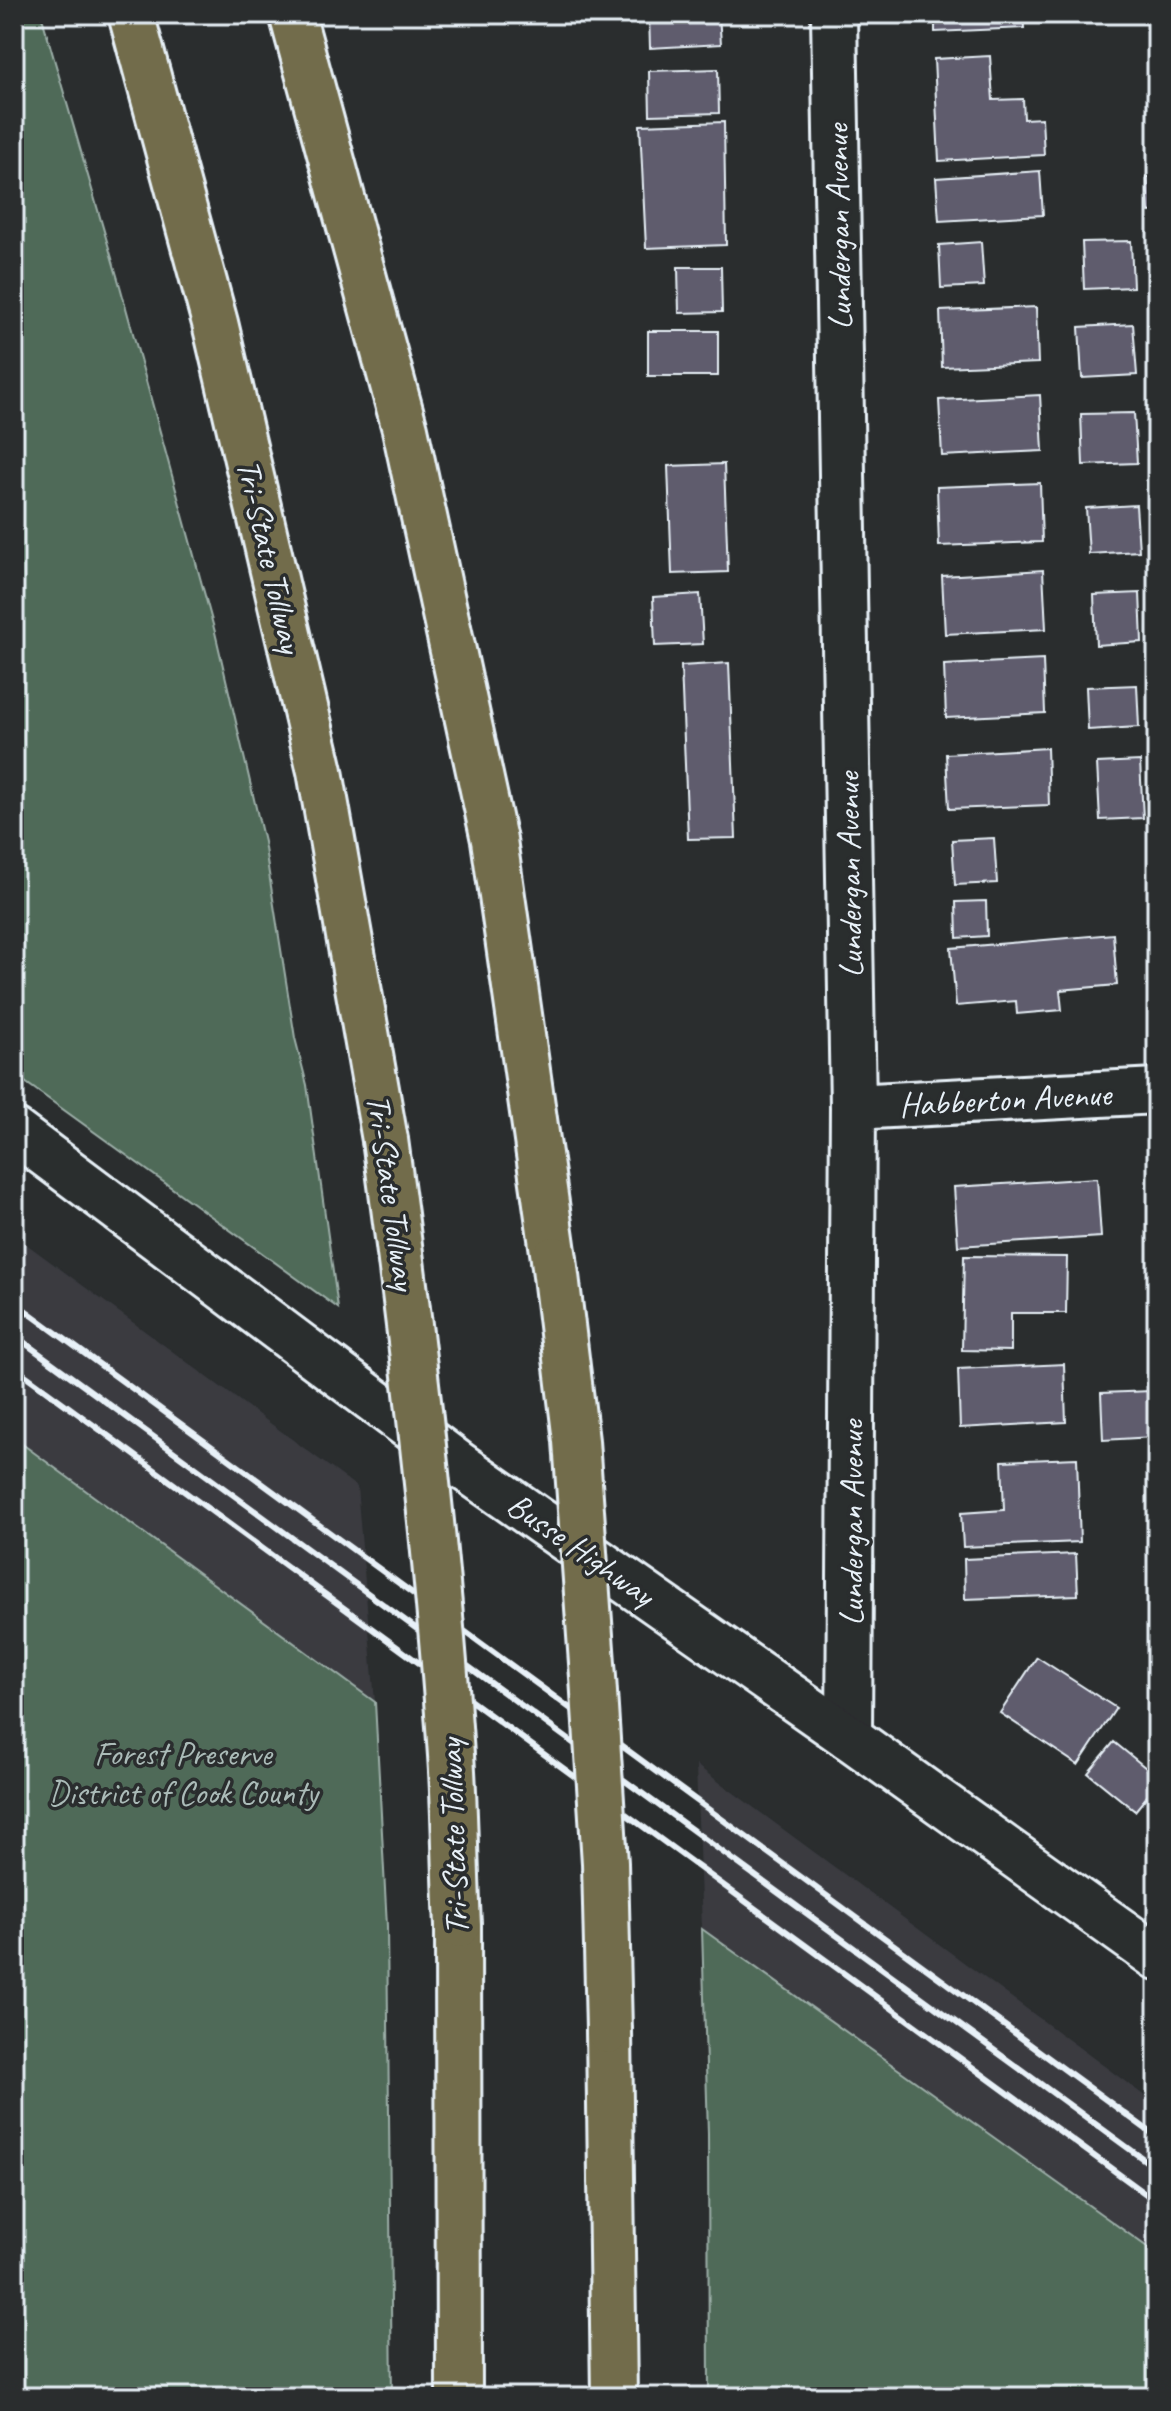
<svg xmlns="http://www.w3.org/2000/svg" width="1171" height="2411" viewBox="0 0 1171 2411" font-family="Caveat,sans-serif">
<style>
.built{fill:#3a3b41}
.green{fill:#506b59;stroke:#9caea8;stroke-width:2}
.building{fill:#5f5b6d;stroke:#e8f1f8;stroke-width:2}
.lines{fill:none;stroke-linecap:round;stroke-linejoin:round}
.minor-casing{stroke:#e8f1f8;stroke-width:50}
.secondary-casing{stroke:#e8f1f8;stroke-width:50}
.motorway-casing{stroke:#e8f1f8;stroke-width:50}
.minor{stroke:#2a2d2e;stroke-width:44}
.secondary{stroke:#2a2d2e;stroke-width:44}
.motorway{stroke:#726c4b;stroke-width:44}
.rail{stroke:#e8f1f8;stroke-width:6}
.motorway-bridge-casing{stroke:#e8f1f8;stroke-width:50;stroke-linecap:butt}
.motorway-bridge{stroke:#726c4b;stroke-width:44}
.labels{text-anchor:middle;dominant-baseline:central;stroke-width:7;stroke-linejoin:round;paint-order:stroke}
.street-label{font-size:34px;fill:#e8f1f8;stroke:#2a2d2e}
.park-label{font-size:34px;fill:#abbbb8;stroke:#2a2d2e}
</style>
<rect width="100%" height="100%" fill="#2a2d2e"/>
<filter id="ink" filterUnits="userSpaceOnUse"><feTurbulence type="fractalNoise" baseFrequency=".0125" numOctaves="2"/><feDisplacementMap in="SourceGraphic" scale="16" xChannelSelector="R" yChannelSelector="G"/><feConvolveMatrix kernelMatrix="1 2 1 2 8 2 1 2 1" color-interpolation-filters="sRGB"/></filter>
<g filter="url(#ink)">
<path class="built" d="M14 1235 357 1487 375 1702 14 1438Z
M696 1765 1157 2105V2254L702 1929Z"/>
<path class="green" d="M14 14H41L120 286 215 632 264 842 295 1038 307 1085 338 1308 14 1074Z
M14 1438 375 1702 387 1926 392 2397H14Z
M702 1929 1157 2254V2397H709L708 2134Z"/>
<path class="building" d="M649 14H719L721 44 650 48Z
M935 14H1023L1024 28 935 32Z
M990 56 993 100 1023 99 1024 119 1042 118 1044 155 939 161 934 59Z
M718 69 719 113 650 115 649 71Z
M724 122 726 245 646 248 640 125Z
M1040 171 1043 215 939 221 936 178Z
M1147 177H1157V211L1149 212Z
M1131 241 1133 287 1084 289 1082 242Z
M981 242 984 286 941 288 939 245Z
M678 267H721L722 312 679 313Z
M1157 271V309L1153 310 1152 272Z
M1036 307 1038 363 942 367 940 311Z
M1133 324 1137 375 1082 378 1079 327Z
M648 331H718V376H648Z
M1040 395 1043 451 942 456 939 400Z
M1134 413 1137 463 1083 465 1081 414Z
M724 464 728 572 672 574 668 466Z
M1040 483 1042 542 939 546 937 487Z
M1136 505 1139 551 1089 554 1086 508Z
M1043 570 1046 629 945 634 942 576Z
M1140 593 1142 642 1096 645 1094 595Z
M700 594 703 644 655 646 653 597Z
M1043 660 1045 713 946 718 944 665Z
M729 663 736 838 688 839 681 666Z
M1137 685 1139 727 1088 730 1086 687Z
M1047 748 1049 805 949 809 946 754Z
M1140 761 1143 818 1100 820 1097 763Z
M994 838 997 883 955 885 952 840Z
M986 901 987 936 957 938 956 902Z
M1113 934 1117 985 1060 990 1062 1010 1017 1014 1016 1001 956 1006 951 948Z
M1097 1178 1101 1237 958 1246 954 1187Z
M964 1256 1067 1257 1066 1313H1011V1351L962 1350Z
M1064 1364 1066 1422 960 1428 958 1369Z
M1151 1391 1153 1437 1103 1440 1101 1393Z
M1077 1458 1080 1542 963 1547 961 1513 1004 1510 1002 1461Z
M1076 1554 1078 1595 965 1599 964 1559Z
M1037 1657 1116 1708 1078 1765 1000 1713Z
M1114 1742 1157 1777V1784L1135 1811 1088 1773Z"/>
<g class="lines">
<g class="minor-casing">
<path id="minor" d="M834 14 853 1107 849 1737
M853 1107 1157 1091"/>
</g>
<g class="secondary-casing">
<path id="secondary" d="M14 1131 460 1465 849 1737 1157 1957"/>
</g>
<g class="motorway-casing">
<path id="motorway" d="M131 14 215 323 320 771 385 1140
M292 14 405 429 494 840 554 1259
M458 1925 459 2397
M609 2031 614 2397"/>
</g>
<use href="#minor" class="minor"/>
<use href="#secondary" class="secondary"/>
<use href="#motorway" class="motorway"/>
<path class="rail" d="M14 1302 1157 2137
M14 1335 1157 2169
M14 1367 1157 2202"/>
<g class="motorway-bridge-casing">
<path id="motorway-bridge" d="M385 1140C413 1344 437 1550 451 1755 455 1812 455 1869 458 1925
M554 1259 576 1441 593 1677 605 1863 609 2031"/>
</g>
<use href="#motorway-bridge" class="motorway-bridge"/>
</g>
</g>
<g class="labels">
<g class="street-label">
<text transform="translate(838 227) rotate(-91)">Lundergan Avenue</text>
<text transform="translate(270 556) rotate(77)">Tri-State Tollway</text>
<text transform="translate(849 875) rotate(-91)">Lundergan Avenue</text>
<text transform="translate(1005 1099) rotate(-3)">Habberton Avenue</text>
<text transform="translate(392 1192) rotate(82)">Tri-State Tollway</text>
<text transform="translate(851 1523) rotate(-90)">Lundergan Avenue</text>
<text transform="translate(581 1549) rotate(35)">Busse Highway</text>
<text transform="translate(453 1837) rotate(-92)">Tri-State Tollway</text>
</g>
<g class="park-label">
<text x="183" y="1753">Forest Preserve<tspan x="183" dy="39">District of Cook County</tspan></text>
</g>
</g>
<rect width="1171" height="2411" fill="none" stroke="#2a2d2e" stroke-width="48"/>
<rect x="24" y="24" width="1123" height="2363" fill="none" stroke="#e8f1f8" stroke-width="3" filter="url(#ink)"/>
</svg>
